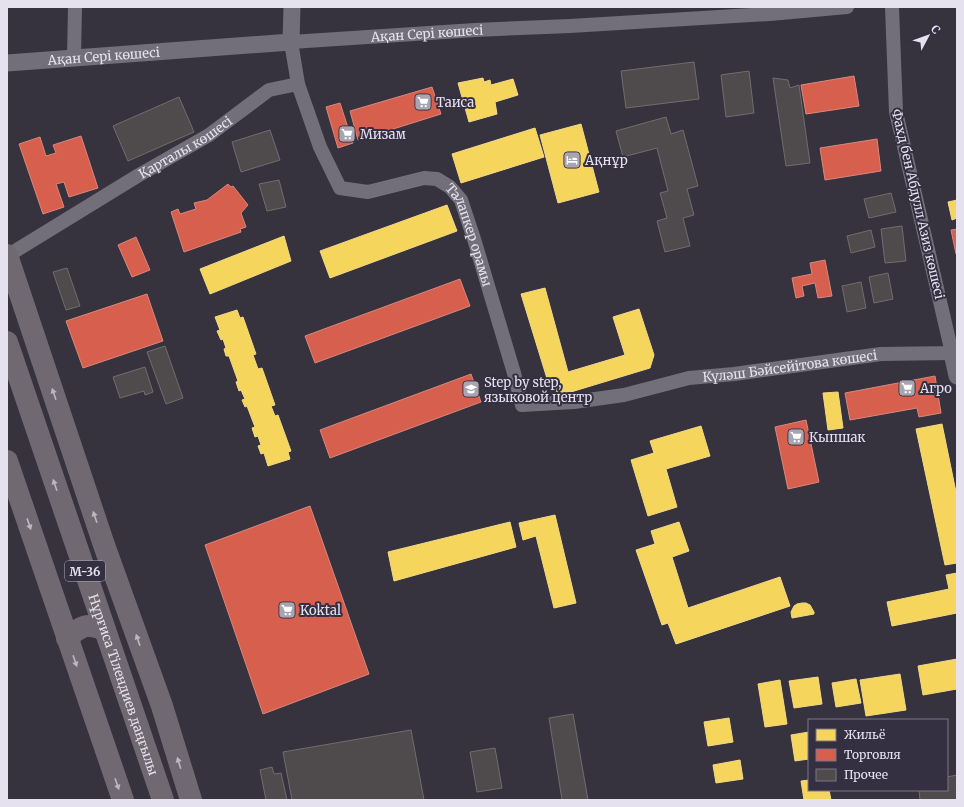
<svg xmlns="http://www.w3.org/2000/svg" width="964" height="807" viewBox="0 0 964 807" font-family="Merriweather,serif">
<style>
.homes{fill:#f6d55c;stroke:#f1d988}
.shops{fill:#d6604d;stroke:#da877d}
.building{fill:#4f4b4c;stroke:#716d6e}
.lines{fill:none;stroke-linecap:round;stroke-linejoin:round}
.minor{stroke:#726f7a;stroke-width:14}
.tertiary{stroke:#726f7a;stroke-width:17}
.primary{stroke:#716971;stroke-width:22}
.oneway{fill:#bcb7c2}
.labels{text-anchor:middle;dominant-baseline:central;stroke-width:4;stroke-linejoin:round;paint-order:stroke}
.shield{fill:#352f42;stroke:#b0acba;stroke-width:1}
.shield-label{font-size:12px;font-weight:bold;fill:#e5e1ee}
.street-label{font-size:13px;fill:#e5e1ee;stroke:#352f42}
.poi-label{font-size:13px;fill:#e5e1ee;stroke:#352f42;text-anchor:start}
</style>
<rect width="100%" height="100%" fill="#36333e"/>
<path class="homes" d="M483 78 484 82 490 80 491 85 513 79 518 95 495 102 497 114 469 122 458 83Z
M581 124 599 192 558 203 540 135Z
M535 128 544 157 461 183 452 154Z
M957 200V218L952 220 948 202Z
M447 205 457 231 330 278 320 251Z
M284 236 291 261 210 294 200 269Z
M545 288 568 372 625 355 613 317 639 309 654 355 650 368 561 395 549 385 521 294Z
M237 310 240 318 243 317 256 354 253 355 258 369 262 368 275 405 271 406 275 416 278 415 291 451 288 452 290 459 268 466 264 453 261 454 258 446 261 445 258 436 255 437 252 428 255 427 247 406 245 407 242 400 245 399 241 390 239 391 236 382 238 381 229 356H226L224 349 226 348 223 339 221 340 217 331 220 330 215 317Z
M838 392 843 428 828 430 823 393Z
M942 424 957 497V563L945 565 916 429Z
M701 426 710 456 666 469 677 507 648 516 631 460 654 453 650 441Z
M555 515 576 603 554 608 536 536 523 540 519 523Z
M510 522 516 547 394 581 388 552Z
M679 522 689 551 672 557 688 608 780 577 790 606 676 644 668 623 662 625 636 550 655 544 651 531Z
M957 573V613L892 626 887 602 949 589 946 575Z
M802 603H806L810 605 814 612V614L792 618 791 612 794 606 797 604Z
M957 659V689L923 695 918 666Z
M900 674 906 710 866 716 860 680Z
M818 677 822 704 794 708 789 681Z
M856 679 861 703 836 707 832 683Z
M780 680 787 724 765 727 758 684Z
M729 718 733 742 708 746 704 722Z
M809 732V759L795 761 791 735Z
M740 760 743 779 716 783 713 765Z
M809 780V790H829L831 800H804L801 781Z"/>
<path class="shops" d="M854 76 859 106 806 114 801 85Z
M432 87 441 114 358 140 350 111Z
M340 103 353 143 338 148 326 107Z
M81 136 98 188 69 197 64 182 56 184 64 207 43 214 19 144 40 137 46 156 56 153 53 145Z
M877 139 881 171 825 180 820 148Z
M228 184 231 187 233 186 248 205 241 213 246 227 240 229 241 232 184 252 171 212 178 209 180 214 196 209 194 203 207 200Z
M957 229V253L956 254 951 230Z
M136 237 150 270 132 277 118 245Z
M825 260 832 296 818 298 815 283 802 286 804 296 796 298 792 278 812 274 810 263Z
M460 279 470 306 315 363 305 336Z
M147 294 163 341 83 368 66 321Z
M471 374 481 402 330 458 320 430Z
M935 376 941 413 919 417 917 408 850 420 845 393Z
M806 420 819 482 788 489 775 427Z
M310 506 369 674 263 714 205 545Z"/>
<path class="building" d="M694 62 699 99 626 108 621 71Z
M749 71 754 113 726 117 721 75Z
M773 78 788 80 790 88 799 85 810 163 786 166Z
M179 97 194 132 128 161 113 126Z
M666 117 671 134 683 130 698 186 687 189 694 215 683 218 690 246 665 252 657 221 667 218 660 193 668 191 657 148 623 157 616 131Z
M270 130 280 160 241 172 232 142Z
M279 180 286 207 267 211 259 184Z
M891 193 896 212 869 218 864 199Z
M902 226 906 261 885 263 881 229Z
M871 230 875 247 851 253 847 236Z
M67 268 80 306 66 310 53 272Z
M888 273 893 299 874 303 869 277Z
M861 282 866 308 847 312 842 286Z
M165 346 183 398 166 404 147 352Z
M145 367 153 392 145 395 144 391 120 398 113 377Z
M573 714 588 800H562L549 718Z
M411 730 424 800H292L283 752Z
M495 748 502 788 477 792 470 752Z
M272 767 274 774 281 773 287 800H266L260 770Z
M957 775V800H920L919 790H947V777Z"/>
<g class="lines">
<g class="minor">
<path d="M74 58 75 7"/>
<path id="s1" d="M298 84 320 147 340 188 368 192 424 178 437 179 450 187 461 200 474 239 514 373 522 405 574 402 624 395 689 378 734 374 881 354 952 353 896 112 892 7"/>
<path id="s2" d="M7 256 139 175 209 135 269 90 298 84 291 42 475 30 570 26 770 14 847 7"/>
</g>
<g class="tertiary">
<path id="s3" d="M7 63 291 42 292 7"/>
<path d="M957 352 952 353 957 376"/>
</g>
<g class="primary">
<path d="M7 255 104 545 162 706 191 800"/>
<path id="s4" d="M7 342 163 800"/>
<path d="M7 461 123 800"/>
<path d="M67 638C81 626 87 622 105 630"/>
</g>
</g>
<defs><path id="oneway-solid" d="M-6-.8H1V-3.2L6.5 0L1 3.2V.8H-6Z"/></defs>
<g class="oneway">
<use href="#oneway-solid" transform="translate(54 394) rotate(-109)"/>
<use href="#oneway-solid" transform="translate(55 485) rotate(-109)"/>
<use href="#oneway-solid" transform="translate(95 517) rotate(-109)"/>
<use href="#oneway-solid" transform="translate(29 524) rotate(71)"/>
<use href="#oneway-solid" transform="translate(138 640) rotate(-109)"/>
<use href="#oneway-solid" transform="translate(75 661) rotate(71)"/>
<use href="#oneway-solid" transform="translate(179 763) rotate(-107)"/>
<use href="#oneway-solid" transform="translate(117 784) rotate(71)"/>
</g>
<defs>
<g id="supermarket-square" transform="scale(0.9)"><rect x="-9" y="-9" width="18" height="18" rx="4" fill="#a8a4b0" stroke="#352f42"/><path d="M-6-5.5h2.5l.6 2H6L4.5 2H-2.5L-4.4-4H-6ZM-1.5 3.2a1.3 1.3 0 1 0 .1 0ZM3 3.2a1.3 1.3 0 1 0 .1 0Z" fill="#fff"/></g>
<g id="hotel-square" transform="scale(0.9)"><rect x="-9" y="-9" width="18" height="18" rx="4" fill="#a8a4b0" stroke="#352f42"/><path d="M-6-4.5h1.5V1H6V5H4.5V3h-9V5H-6ZM-4 0a1.8 1.8 0 1 1 3.6 0ZM.5 0V-2.5h3Q6-2.5 6 0Z" fill="#fff"/></g>
<g id="school-square" transform="scale(0.9)"><rect x="-9" y="-9" width="18" height="18" rx="4" fill="#a8a4b0" stroke="#352f42"/><path d="M0-5L7-2L0 1L-7-2ZM-4 1L0 2.5L4 1V4Q0 6-4 4Z" fill="#fff"/></g>
</defs>
<g fill-rule="evenodd">
<use href="#supermarket-square" x="423" y="102"/>
<use href="#supermarket-square" x="347" y="134"/>
<use href="#hotel-square" x="572" y="160"/>
<use href="#supermarket-square" x="907" y="388"/>
<use href="#school-square" x="471" y="389"/>
<use href="#supermarket-square" x="796" y="437"/>
<use href="#supermarket-square" x="287" y="610"/>
</g>
<g class="labels">
<rect class="shield" x="65" y="561" width="40" height="20" rx="3"/>
<g class="shield-label">
<text x="85" y="571">M-36</text>
</g>
<g class="street-label">
<text stroke="none"><textPath href="#s2" startOffset="519">Ақан Сері көшесі</textPath></text>
<text stroke="none"><textPath href="#s3" startOffset="97">Ақан Сері көшесі</textPath></text>
<text stroke="none"><textPath href="#s2" startOffset="209">Қарталы көшесі</textPath></text>
<text transform="translate(918 204) rotate(77)">Фахд бен Абдулл Азиз көшесі</text>
<text stroke="none"><textPath href="#s1" startOffset="279">Талапкер орамы</textPath></text>
<text stroke="none"><textPath href="#s1" startOffset="729">Күләш Бәйсейітова көшесі</textPath></text>
<text stroke="none"><textPath href="#s4" startOffset="362">Нұрғиса Тілендиев даңғылы</textPath></text>
</g>
<g class="poi-label">
<text x="436" y="102">Таиса</text>
<text x="360" y="134">Мизам</text>
<text x="585" y="160">Ақнұр</text>
<text x="484" y="382">Step by step,<tspan x="484" dy="15">языковой центр</tspan></text>
<text x="920" y="388">Агро</text>
<text x="809" y="437">Кыпшак</text>
<text x="300" y="610">Koktal</text>
</g>
</g>
<rect width="964" height="807" fill="none" stroke="#e5e1ee" stroke-width="16"/>
<rect x="808" y="719" width="140" height="72" fill="#352f42" stroke="#7b7687"/>
<rect x="816" y="729" width="20" height="12" fill="#f6d55c" stroke="#7b7687"/>
<text x="844" y="739" font-size="12" fill="#e5e1ee">Жильё</text>
<rect x="816" y="749" width="20" height="12" fill="#d6604d" stroke="#7b7687"/>
<text x="844" y="759" font-size="12" fill="#e5e1ee">Торговля</text>
<rect x="816" y="769" width="20" height="12" fill="#4f4b4c" stroke="#7b7687"/>
<text x="844" y="779" font-size="12" fill="#e5e1ee">Прочее</text>
<g transform="translate(928 36) rotate(49)" stroke="#352f42" stroke-width="3" paint-order="stroke">
<path d="M0-3L7 15L0 10L-7 15Z" fill="#e5e1ee"/>
<text y="-6" font-size="11" font-weight="bold" text-anchor="middle" fill="#e5e1ee">С</text>
</g>
</svg>
